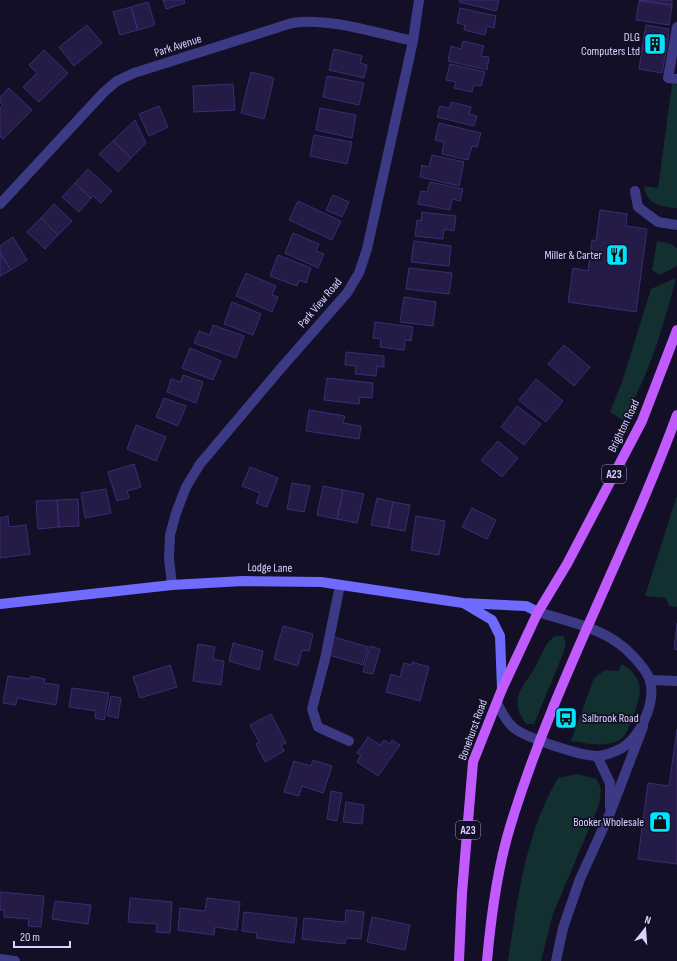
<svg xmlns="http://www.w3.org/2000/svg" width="677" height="961" viewBox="0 0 677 961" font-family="'Sofia Sans Condensed',sans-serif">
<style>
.green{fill:#12302f}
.building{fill:#241b47;stroke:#3b2d73}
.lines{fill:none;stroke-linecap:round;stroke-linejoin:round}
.lane{stroke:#3d3a85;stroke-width:10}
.street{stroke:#3d3a85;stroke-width:10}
.secondary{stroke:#6f6bff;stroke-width:10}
.primary{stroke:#c25bff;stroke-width:10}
.labels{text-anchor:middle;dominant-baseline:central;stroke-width:3.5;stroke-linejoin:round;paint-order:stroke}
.shield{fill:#130f26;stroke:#9e99be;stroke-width:1}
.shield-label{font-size:11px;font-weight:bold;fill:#d9d4ff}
.poi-label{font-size:12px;fill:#d9d4ff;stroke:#130f26;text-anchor:end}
.street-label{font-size:12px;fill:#d9d4ff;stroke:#130f26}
</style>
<rect width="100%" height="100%" fill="#130f26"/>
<path class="green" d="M672 84 677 85V208H675C658 206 647 204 644 186L658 188Z
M657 241 669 243 677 248V266L660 275 652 270Z
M676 278C663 328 649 376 623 420L610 412 622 382 651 289Z
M677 495V607L669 606 666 598 645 596Z
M555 636H563L566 642 563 654 534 724H526C507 696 524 688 537 664 542 653 545 643 555 636Z
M622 664C647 679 641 696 632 719 629 726 627 734 622 738 608 749 586 743 571 741L594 678 605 670 618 671Z
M577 774 597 779 601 789 599 805 553 914 541 961H508C518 897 525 834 558 778Z"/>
<path class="building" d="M163 0H184L185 3 166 9Z
M460 0H499L496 11 459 2Z
M639 0H672V5Z
M639 1 672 5 669 25 636 20Z
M148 2 155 25 138 30 131 7Z
M131 7 138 30 120 35 113 12Z
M460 8 496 16 494 28 487 26 485 35 464 30 465 25 457 23Z
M87 25 102 43 74 66 59 47Z
M646 25 669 29 668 40 644 36Z
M644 36 668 40 666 52 642 48Z
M463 41 484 46 481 56 489 57 487 70 448 61 451 46 461 49Z
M642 48 666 52 662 73 639 69Z
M334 49 362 56 360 63 367 65 364 78 329 70Z
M44 50 68 73 39 102 23 87 37 73 29 65Z
M450 64 485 72 481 86 474 85 472 92 454 88 456 82 446 80Z
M251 72 274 78 264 119 241 113Z
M327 76 364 83 359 105 323 97Z
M233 84 235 110 194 112 193 86Z
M9 88 32 110 3 139 0 136V108L3 105 0 102V97Z
M451 102 471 107 469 114 477 116 474 126 437 117 440 106 450 108Z
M159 106 168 127 149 136 139 114Z
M320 108 356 115 352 138 316 130Z
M135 120 146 143 131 158 113 141Z
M439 123 481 133 477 147 472 146 468 160 442 154 444 142 435 140Z
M314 135 352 142 347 164 310 156Z
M113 141 131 158 118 172 99 154Z
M432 155 464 162 459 186 420 177 422 165 429 167Z
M88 169 112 191 101 203 93 196 91 198 75 183Z
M430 182 463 189 460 201 452 199 450 210 418 204 421 191 427 192Z
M75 183 91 198 79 212 62 197Z
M333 195 349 202 342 217 326 210Z
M298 201 341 221 332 240 289 220Z
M54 204 72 221 58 235 41 218Z
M600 210 627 214 626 226 647 229 636 312 568 302 573 268 588 271 592 240 596 241Z
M422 212 456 216 454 231 444 229 443 239 415 236 417 220 421 221Z
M41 218 58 235 45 249 27 232Z
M293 233 319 244 316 251 324 254 318 268 285 253Z
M13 237 27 260 11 270 0 253V246Z
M414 241 451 246 449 266 411 262Z
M0 253 11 270 0 276Z
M278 255 311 268 306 283 299 280 297 286 270 276Z
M409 268 452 273 449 294 406 289Z
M246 273 276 286 272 295 278 297 272 312 236 296Z
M404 297 436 302 433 326 400 322Z
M232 302 261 314 253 335 224 324Z
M375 322 413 327 411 341 405 340 404 350 380 347 381 339 373 338Z
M213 325 244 336 236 358 194 343 199 331 210 335Z
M564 345 590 367 574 386 548 364Z
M190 348 221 361 213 380 182 368Z
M346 352 384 356V367L377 366 376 376 355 374 356 366 345 365Z
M183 375 203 382 196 403 167 392 171 379 181 382Z
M327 378 373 383 372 398 360 397 359 404 324 400Z
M536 379 563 401 546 422 519 400Z
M164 398 186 406 178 426 156 417Z
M517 406 541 424 524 445 501 427Z
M309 410 345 416 343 423 361 426 359 439 306 431Z
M136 425 166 437 156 461 127 449Z
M498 441 518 458 502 477 481 460Z
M134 464 141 487 127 491 129 498 117 501 108 472Z
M250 467 278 478 267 507 256 503 260 493 242 486Z
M292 483 310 486 304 512 287 509Z
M323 486 343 490 337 519 317 515Z
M106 489 111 513 85 518 81 493Z
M343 490 364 494 357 523 337 519Z
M377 498 393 502 388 528 371 525Z
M78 499 79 526 59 527 57 500Z
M57 500 59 527 38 529 36 501Z
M393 502 410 505 405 531 388 528Z
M472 508 496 520 487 539 462 527Z
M8 516 9 527 26 525 30 554 0 558V518Z
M416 516 445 521 439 555 411 550Z
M677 623V650L674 649Z
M283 626 313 634 309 651 302 650 298 666 274 659Z
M334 637 368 647 363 665 329 655Z
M233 643 263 651 259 670 229 661Z
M198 644 215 647 213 659 224 661 221 685 193 681Z
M370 646 380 649 373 674 363 672Z
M412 662 429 667 420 701 386 692 391 674 400 677 404 663 412 665Z
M170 665 177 687 140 698 133 677Z
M8 676 30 679 31 676 45 679 44 683 59 685 56 705 17 698 16 705 3 703Z
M72 688 109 693 104 720 95 718 96 711 69 707Z
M111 696 121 698 118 718 107 716Z
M271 714 286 743 281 745 284 751 265 762 256 744 259 742 250 725Z
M677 729V864L638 859 648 783 669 786Z
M368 737 380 745 384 740 390 744 392 740 400 745 378 776 357 762 361 755 357 753Z
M313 760 332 766 323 793 302 786 299 796 284 792 294 761 311 766Z
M331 791 342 793 337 821 327 819Z
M346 802 364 805 362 824 343 822Z
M0 892 44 896 41 927 28 926 29 919 4 917V910H0Z
M130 898 172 902 170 933 156 932 157 924 128 922Z
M207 898 240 902 237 930 215 927 214 935 178 930 180 908 205 911Z
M55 901 91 905 88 924 52 919Z
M346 910 364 912 361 939 346 938 345 944 302 939 304 918 345 922Z
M244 912 297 918 294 943 256 938 257 933 242 931Z
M372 917 410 925 405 950 367 942Z"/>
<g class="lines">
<path class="lane" d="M677 27 668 78 677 79
M635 191 638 207 658 222 677 225
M650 680 677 681
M597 756 610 783V807
M556 961 563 928 580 879 610 813 643 727"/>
<path class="street" d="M0 204 104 92 117 81 134 73 292 23C328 17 376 33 413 41
M172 585 169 559 170 535 176 513 186 487 200 464 282 367 347 293 359 273 367 249 413 41 419 0
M340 585 325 659 312 709 318 727 349 741
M497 703C501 711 507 723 514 728 526 738 581 756 597 756 603 756 614 752 620 749 640 739 656 702 650 681 648 671 630 652 622 646 599 627 566 621 538 612
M0 959 15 961"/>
<path class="secondary" d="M0 604 172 585 243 581 321 582 463 603 526 606 538 612
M465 604 492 620 500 636 502 689"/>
<path class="primary" d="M459 961 462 893 473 762 502 689 538 612 567 564 642 421 677 330
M487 961C491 916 497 870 510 827 553 685 626 554 677 415"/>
</g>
<defs>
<g id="building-square" transform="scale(1.15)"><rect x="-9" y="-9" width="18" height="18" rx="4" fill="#00e5ff" stroke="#130f26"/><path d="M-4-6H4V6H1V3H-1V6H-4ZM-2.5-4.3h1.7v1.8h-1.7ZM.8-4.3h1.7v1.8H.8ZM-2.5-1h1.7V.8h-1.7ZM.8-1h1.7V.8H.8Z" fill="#111"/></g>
<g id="restaurant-square" transform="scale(1.15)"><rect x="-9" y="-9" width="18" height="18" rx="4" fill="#00e5ff" stroke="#130f26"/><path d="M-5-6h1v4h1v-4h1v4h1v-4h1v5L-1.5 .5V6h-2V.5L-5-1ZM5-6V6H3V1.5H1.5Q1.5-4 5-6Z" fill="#111"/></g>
<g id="bus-square" transform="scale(1.15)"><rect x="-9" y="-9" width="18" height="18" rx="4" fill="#00e5ff" stroke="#130f26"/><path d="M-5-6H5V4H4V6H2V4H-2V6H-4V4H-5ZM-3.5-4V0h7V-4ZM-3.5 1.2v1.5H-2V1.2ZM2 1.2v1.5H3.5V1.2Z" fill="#111"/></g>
<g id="shop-square" transform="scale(1.15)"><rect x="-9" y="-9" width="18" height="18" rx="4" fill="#00e5ff" stroke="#130f26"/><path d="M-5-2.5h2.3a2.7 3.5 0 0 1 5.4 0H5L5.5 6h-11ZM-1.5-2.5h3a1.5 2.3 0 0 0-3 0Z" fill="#111"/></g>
</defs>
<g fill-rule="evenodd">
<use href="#building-square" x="655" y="44"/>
<use href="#restaurant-square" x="617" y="255"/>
<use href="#bus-square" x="566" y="718"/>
<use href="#shop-square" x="660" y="822"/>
</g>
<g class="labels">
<g class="shield">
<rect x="602" y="465" width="24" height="18" rx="3"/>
<rect x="456" y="821" width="24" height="18" rx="3"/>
</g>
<g class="shield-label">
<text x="614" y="474">A23</text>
<text x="468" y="830">A23</text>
</g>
<g class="poi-label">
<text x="640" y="37">DLG<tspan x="640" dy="14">Computers Ltd</tspan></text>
<text x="602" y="255">Miller &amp; Carter</text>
<text x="582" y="718" text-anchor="start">Salbrook Road</text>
<text x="644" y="822">Booker Wholesale</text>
</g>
<g class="street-label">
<text transform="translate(178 46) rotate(-18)">Park Avenue</text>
<text transform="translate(320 303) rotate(-50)">Park View Road</text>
<text transform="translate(624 426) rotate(-64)">Brighton Road</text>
<text transform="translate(270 568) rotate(1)">Lodge Lane</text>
<text transform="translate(473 730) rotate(-70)">Bonehurst Road</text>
</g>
</g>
<g transform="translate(645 929) rotate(17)" stroke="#130f26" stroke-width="3" paint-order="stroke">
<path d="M0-3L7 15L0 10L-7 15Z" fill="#d9d4ff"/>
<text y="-6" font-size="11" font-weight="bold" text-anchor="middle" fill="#d9d4ff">N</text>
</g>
<path d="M14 941v6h56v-6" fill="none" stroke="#d9d4ff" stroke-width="2"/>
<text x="20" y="941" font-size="12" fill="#d9d4ff" stroke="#130f26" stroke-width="3" paint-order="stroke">20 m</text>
</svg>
